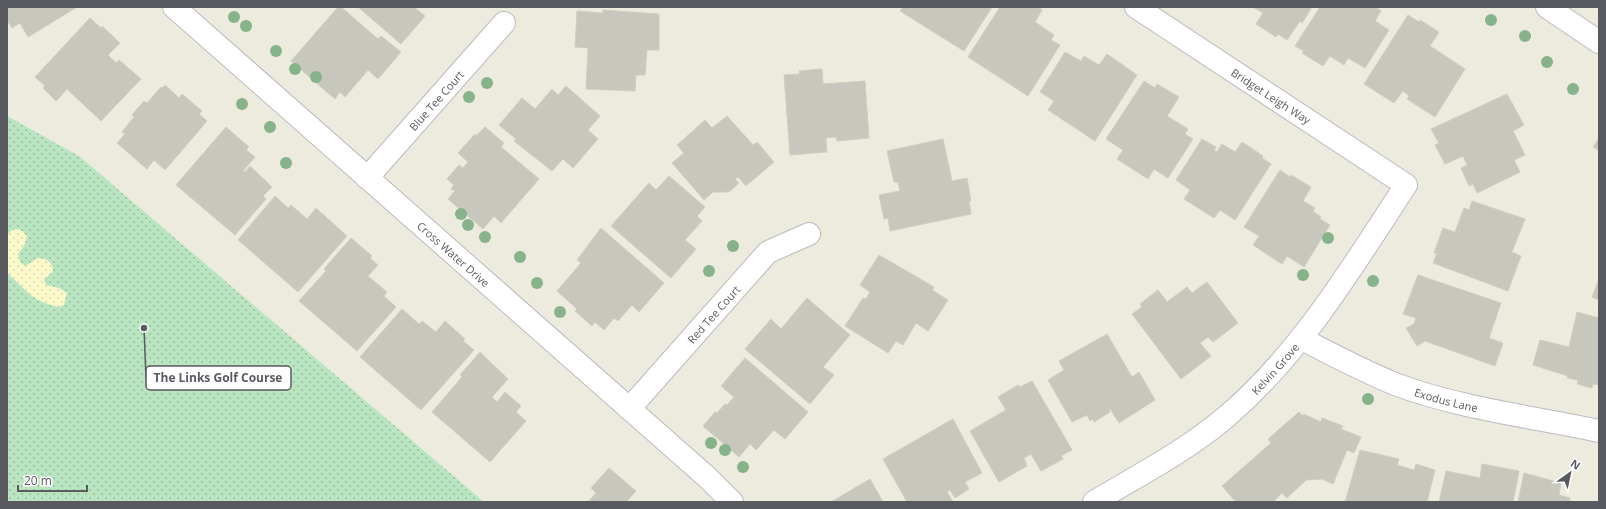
<svg xmlns="http://www.w3.org/2000/svg" width="1606" height="509" viewBox="0 0 1606 509" font-family="'Open Sans',sans-serif">
<style>
.grass{fill:url(#grass-dots)}
.sand{fill:url(#sand-dots)}
.building{fill:#c8c7be;stroke:#d0cebd}
.lines{fill:none;stroke-linecap:round;stroke-linejoin:round}
.minor-casing{stroke:#babbc1;stroke-width:24}
.minor{stroke:#fff;stroke-width:22}
.tree{fill:#86b38a}
.labels{text-anchor:middle;dominant-baseline:central;stroke-width:3.5;stroke-linejoin:round;paint-order:stroke}
.street-label{font-size:11px;fill:#585a60;stroke:#fff}
.leader{fill:none;stroke:#585a60;stroke-width:1.5}
.callout-dot{fill:#585a60;stroke:#fff;stroke-width:1.5}
.callout{fill:#fff;stroke:#585a60;stroke-width:1.5}
.callout-label{font-size:12px;text-anchor:middle;font-weight:bold;fill:#585a60}
</style>
<defs>
<pattern id="grass-dots" width="8" height="8" patternUnits="userSpaceOnUse"><rect width="8" height="8" fill="#b9e5c1"/><path d="M2 2h.1M6 6h.1" fill="none" stroke="#99bda0" stroke-width="1.8" stroke-linecap="round"/></pattern>
<pattern id="sand-dots" width="8" height="8" patternUnits="userSpaceOnUse"><rect width="8" height="8" fill="#fbf8ca"/><path d="M2 2h.1M6 6h.1" fill="none" stroke="#d9d7b0" stroke-width="1.8" stroke-linecap="round"/></pattern>
</defs>
<rect width="100%" height="100%" fill="#ecebde"/>
<path class="grass" d="M7 116 79 156 484 502H7Z"/>
<path class="sand" d="M14 229 21 230 27 236 25 244 18 254 20 262 25 266 38 258C46 258 53 262 53 271L44 280 46 285 59 288 67 293 64 305 58 307C28 299 28 291 7 273V234Z"/>
<path class="building" d="M7 7H77L28 37 20 23 12 28 7 20Z
M338 7H341L378 39 381 36 401 52 378 79 368 70 345 97 340 92 335 99 291 61Z
M358 7H414L425 16 401 44Z
M903 7H992L964 51 900 11Z
M1000 7H1038L1042 10 1035 22 1054 35 1051 40 1060 45 1028 96 968 57Z
M1253 7H1312L1302 23 1300 21 1287 40 1278 34 1276 37 1256 24 1263 13Z
M1320 7H1376L1381 11 1375 21 1389 30 1365 68 1348 58 1344 65 1330 56 1323 66 1302 53 1304 51 1295 46Z
M603 10 659 14V50H647L645 75H636L635 91 586 89 588 48 575 47 577 11 603 13Z
M1408 15 1419 22 1420 20 1439 32 1430 46 1465 69 1435 117 1407 99 1409 96 1403 91 1394 103 1364 84Z
M90 18 101 28 102 26 120 43 108 55 116 63 119 60 141 79 101 121 67 89 56 101 43 88 45 86 35 77Z
M1065 52 1081 61 1084 56 1099 65 1107 54 1137 75 1095 141 1048 110 1054 101 1040 92Z
M822 69 823 84 865 81 869 138 837 141 836 137 826 138 827 152 790 155 784 75 800 74 799 71Z
M1144 81 1155 88 1157 84 1179 97 1167 116 1188 129 1185 134 1193 139 1168 178 1154 169 1148 179 1117 159 1123 150 1106 139Z
M165 85 179 98 182 94 202 111 199 114 207 121 165 170 154 160 147 169 117 143 125 134 122 132 134 117 132 115 144 101 147 103 161 87 162 88Z
M566 86 600 116 588 130 598 139 573 168 563 159 552 171 514 141 516 139 499 125 522 98 535 109 552 89 558 95Z
M1507 94 1524 125 1513 131 1525 155 1514 160 1520 172 1477 193 1473 184 1469 186 1461 168 1467 165 1463 156 1445 164 1435 145 1439 143 1431 129Z
M727 116 753 145 757 142 774 162 746 186 738 177 735 179 739 183 729 192H713L704 200 672 163 684 153 677 145 705 120 712 128Z
M226 127 249 147 246 150 255 157 243 171 245 172 250 166 272 187 263 196 266 199 235 235 176 185Z
M485 127 504 143 501 147 539 179 501 223 494 216 483 229 448 199 455 191 451 189 454 185 447 179 459 165 463 168 468 162 458 153 475 134 476 136Z
M1599 138V150L1593 147Z
M943 139 952 181 967 178 971 201H969L971 214 890 231 888 218 884 219 879 195 900 191 898 182H894L887 151Z
M1202 139 1216 147 1214 150 1217 152 1222 144 1235 152 1242 142 1263 156 1262 158 1271 164 1235 220 1220 210 1214 218 1184 199 1190 190 1176 180Z
M1280 170 1290 177 1291 175 1311 187 1303 201 1315 208 1313 211 1321 217 1320 219 1330 225 1304 267 1287 256 1282 264 1253 245 1259 236 1244 227Z
M669 176 705 207 697 216 702 221 685 240 696 249 671 278 611 226 649 183 656 190Z
M275 196 288 208 291 205 307 219 316 208 347 236 298 292 238 240Z
M1472 201 1525 219 1512 252 1521 256 1508 291 1433 263 1437 253H1434L1443 228 1455 232 1464 208 1469 210Z
M601 228 664 283 639 312 632 305 618 321 614 318 604 330 595 322 592 326 575 311 577 309 557 291 581 263 577 260Z
M351 238 372 256 370 258 378 265 368 276 387 292 384 296 396 307 357 351 299 301 326 271 324 269Z
M879 255 934 287 932 290 948 300 928 331 916 323 903 345 896 341 888 353 845 326 863 298 866 299 870 292 860 285Z
M1418 275 1501 303 1489 338 1503 343 1495 366 1425 341 1417 346 1406 328 1414 324 1416 318 1403 314Z
M1599 279V300L1592 297Z
M1207 282 1238 323 1213 342 1208 337 1200 343 1211 356 1181 379 1132 314 1142 307 1140 304 1158 290 1167 302 1187 287 1192 293Z
M807 298 850 335 823 367 834 375 810 404 745 349 771 319 781 329Z
M402 309 419 324 422 321 436 332 445 321 465 339 463 341 474 350 421 410 360 357Z
M1577 312 1599 318V385L1593 384 1592 388 1577 384 1578 380 1567 378 1568 376 1533 365 1540 340 1569 347Z
M1107 334 1132 377 1139 372 1155 400 1119 423 1110 409 1109 410 1110 412 1094 422 1093 419 1090 421 1087 415 1072 422 1048 380 1064 370 1059 361Z
M480 352 508 379 492 397 497 402 505 392 521 406 516 412 526 421 490 462 432 412 462 377 460 375Z
M745 358 808 412 785 439 774 430 756 450 750 444 739 457 703 426 715 412 717 413 725 404 727 405 734 397 721 386Z
M1032 381 1072 450 1061 456 1063 459 1041 471 1031 454 1024 458 1027 466 999 482 970 431 1006 410 998 397 1018 385 1020 387Z
M1299 412 1303 416 1304 414 1321 422 1322 418 1343 426 1341 429 1361 437 1354 453 1347 450 1333 484 1322 479 1306 480 1287 498 1282 493 1273 502H1262L1261 500 1259 502H1236L1222 486 1271 443 1268 439Z
M953 419 982 473 965 482 969 489 955 498 950 490 947 492 953 502H907L883 459Z
M1360 450 1399 459 1397 465 1414 470 1416 464 1435 470 1427 502H1345Z
M1482 464 1519 471 1513 502H1439L1446 471 1480 478Z
M609 468 636 491 626 502H588L596 493 591 488Z
M1524 473 1561 483 1559 495 1570 498 1569 502H1518Z
M870 479 883 502H831Z"/>
<g class="lines">
<g class="minor-casing">
<g id="minor">
<path id="s1" d="M174 7 708 478 732 502"/>
<path d="M1547 7 1599 42"/>
<path id="s2" d="M367 178 504 23"/>
<path id="s3" d="M1302 339C1333 355 1363 371 1395 384 1458 408 1533 417 1599 431"/>
<path id="s4" d="M629 409 768 252 809 234"/>
<path id="s5" d="M1094 502C1139 475 1186 451 1226 417 1302 352 1352 267 1406 185L1136 7"/>
</g>
</g>
<use href="#minor" class="minor"/>
</g>
<g class="tree">
<circle cx="234" cy="17" r="6"/>
<circle cx="1491" cy="20" r="6"/>
<circle cx="246" cy="26" r="6"/>
<circle cx="1525" cy="36" r="6"/>
<circle cx="276" cy="51" r="6"/>
<circle cx="1547" cy="62" r="6"/>
<circle cx="295" cy="69" r="6"/>
<circle cx="316" cy="77" r="6"/>
<circle cx="487" cy="83" r="6"/>
<circle cx="1573" cy="89" r="6"/>
<circle cx="469" cy="97" r="6"/>
<circle cx="242" cy="104" r="6"/>
<circle cx="270" cy="127" r="6"/>
<circle cx="286" cy="163" r="6"/>
<circle cx="461" cy="214" r="6"/>
<circle cx="468" cy="225" r="6"/>
<circle cx="485" cy="237" r="6"/>
<circle cx="1328" cy="238" r="6"/>
<circle cx="733" cy="246" r="6"/>
<circle cx="520" cy="257" r="6"/>
<circle cx="709" cy="271" r="6"/>
<circle cx="1303" cy="275" r="6"/>
<circle cx="1373" cy="281" r="6"/>
<circle cx="537" cy="283" r="6"/>
<circle cx="560" cy="312" r="6"/>
<circle cx="1368" cy="399" r="6"/>
<circle cx="711" cy="443" r="6"/>
<circle cx="725" cy="450" r="6"/>
<circle cx="743" cy="467" r="6"/>
</g>
<g class="labels">
<g class="street-label">
<text transform="translate(1271 96) rotate(33)">Bridget Leigh Way</text>
<text stroke="none"><textPath href="#s2" startOffset="104">Blue Tee Court</textPath></text>
<text stroke="none"><textPath href="#s1" startOffset="373">Cross Water Drive</textPath></text>
<text stroke="none"><textPath href="#s4" startOffset="127">Red Tee Court</textPath></text>
<text stroke="none"><textPath href="#s5" startOffset="226">Kelvin Grove</textPath></text>
<text stroke="none"><textPath href="#s3" startOffset="157">Exodus Lane</textPath></text>
</g>
</g>
<path class="leader" d="M144 328L146 378"/>
<circle class="callout-dot" cx="144" cy="328" r="4"/>
<rect class="callout" x="146" y="366" width="145" height="24" rx="4"/>
<g class="callout-label">
<text x="218" y="382">The Links Golf Course</text>
</g>
<rect width="1606" height="509" fill="none" stroke="#585a60" stroke-width="16"/>
<g transform="translate(1570 473) rotate(33)" stroke="#ffffff" stroke-width="3" paint-order="stroke">
<path d="M0-3L7 15L0 10L-7 15Z" fill="#585a60"/>
<text y="-6" font-size="11" font-weight="bold" text-anchor="middle" fill="#585a60">N</text>
</g>
<path d="M18 485v6h69v-6" fill="none" stroke="#585a60" stroke-width="2"/>
<text x="24" y="485" font-size="12" fill="#585a60" stroke="#ffffff" stroke-width="3" paint-order="stroke">20 m</text>
</svg>
